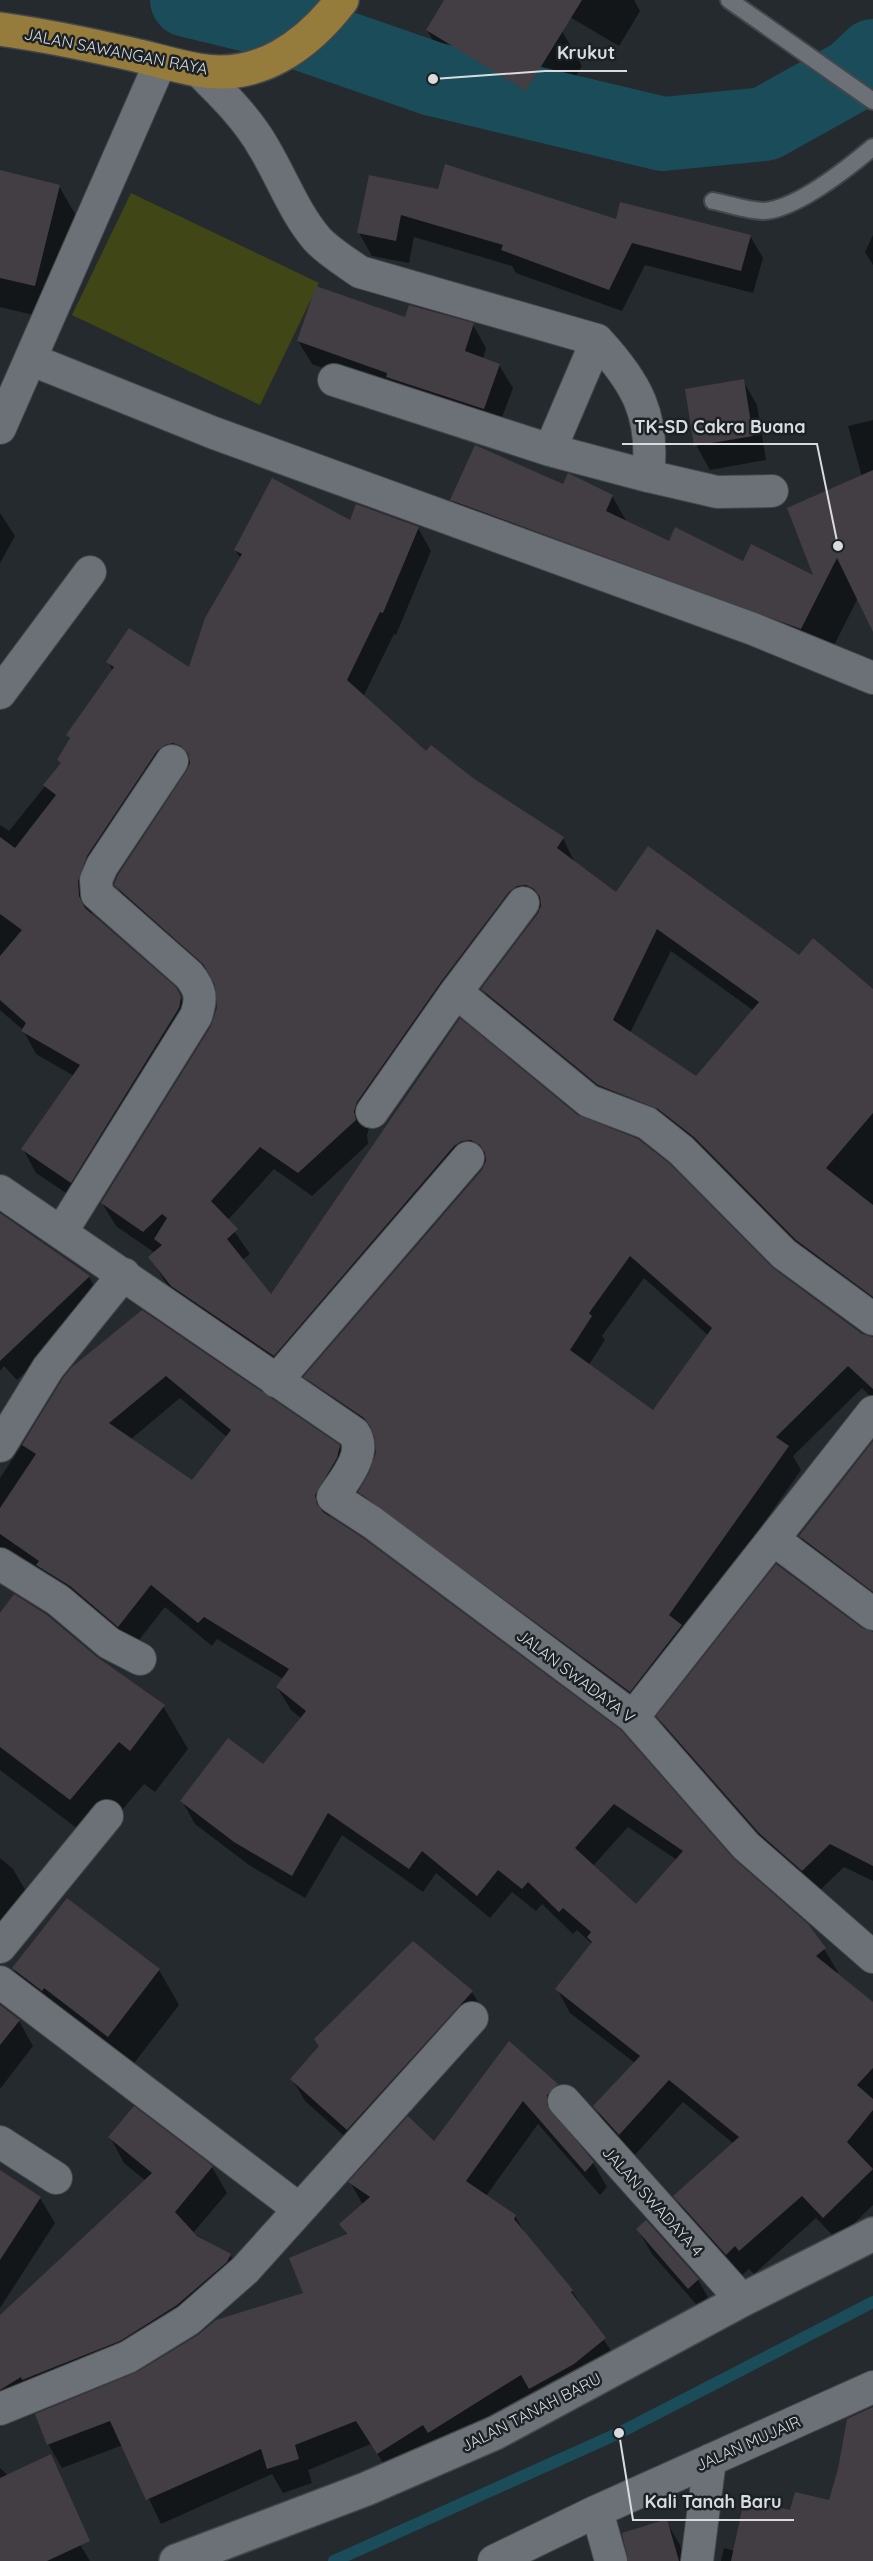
<svg xmlns="http://www.w3.org/2000/svg" width="873" height="2561" viewBox="0 0 873 2561" font-family="Quicksand,sans-serif">
<style>
.green{fill:#414616}
.shadow{fill:#0007;fill-rule:evenodd}
.lines{fill:none;stroke-linecap:round;stroke-linejoin:round}
.stream{stroke:#1a4c5a;stroke-width:12}
.river{stroke:#1a4c5a;stroke-width:74}
.building{fill:#433e43;fill-rule:evenodd}
.service-casing{stroke:#43474b;stroke-width:20}
.minor-casing{stroke:#43474b;stroke-width:34}
.secondary-casing{stroke:#43474b;stroke-width:36}
.trunk-casing{stroke:#43474b;stroke-width:36}
.service{stroke:#6b7177;stroke-width:16}
.minor{stroke:#6b7177;stroke-width:32}
.secondary{stroke:#6b7177;stroke-width:33}
.trunk{stroke:#967c3c;stroke-width:33}
.labels{text-anchor:middle;dominant-baseline:central;stroke-width:5;stroke-linejoin:round;paint-order:stroke}
.street-label{font-size:16px;fill:#d9dcdf;stroke:#1b2125}
.leader{fill:none;stroke:#d9dcdf;stroke-width:2}
.callout-dot{fill:#d9dcdf;stroke:#1b2125;stroke-width:2}
.callout-label{font-size:18px;text-anchor:middle;font-weight:bold;fill:#d9dcdf;stroke:#1b2125;stroke-width:5;stroke-linejoin:round;paint-order:stroke}
</style>
<rect width="100%" height="100%" fill="#252a2f"/>
<path class="green" d="M131 193 319 283 260 405 72 315Z"/>
<path class="shadow" d="M446 0H511L562 31 582 66 546 125 447 65 427 30Z
M559 0H634L640 11 619 46 568 16Z
M0 172 59 186 79 221 54 320 0 307Z
M370 177 617 221 750 236 763 258 753 293 645 265 622 311 516 273 512 266 414 237 409 263 372 256 359 233Z
M873 235V265L865 252Z
M406 319 473 325 486 348 483 359 499 365 513 388 497 431 312 364 298 341Z
M743 381 757 405 766 460 710 470 696 445Z
M873 420V626L858 598 823 667 474 538 452 500 563 486 612 496 628 524 669 543 816 578 862 477 848 426Z
M0 513 15 536 0 563Z
M350 522 418 528 431 551 396 635 394 634 363 697 426 753 563 838 575 863 616 894 800 957 873 994V1309L613 1108 496 1012 483 989 541 908 530 909 370 1125 367 1135 368 1144 312 1196 274 1169 227 1221 250 1254 242 1260 272 1297 460 1020 770 1268 862 1335 873 1338V1399L862 1388 793 1456 801 1470 686 1634 644 1714 374 1515 360 1492 371 1474 377 1453V1440L319 1400 305 1377 483 1171 486 1163 475 1164 287 1379 186 1309 164 1280 150 1257 155 1253 116 1226 102 1203 213 1026 218 1008 217 986 130 909 116 885 190 767 178 768 92 898V915L175 988 189 1012 84 1205 36 1173 23 1149 74 1076 36 1054 23 1030 0 1010V825L9 831 62 765 59 760 70 740 68 735 113 671 108 662 190 670 241 559 235 550ZM671 951 754 1011 696 1078 630 1033ZM644 1278 709 1336 653 1412 588 1366 605 1340 602 1336Z
M0 1215 89 1277 102 1300 17 1380 4 1366 0 1371Z
M142 1312 339 1446 352 1470 349 1482 329 1517 731 1859 824 1949 838 1972 836 1974 873 2004V2205L837 2240 816 2218 754 2274 749 2269 740 2277 689 2220 675 2196 734 2144 683 2102 633 2157 608 2130 595 2106 635 2063 570 2013 557 1989 592 1944 577 1930 573 1934 542 1904 536 1911 512 1892 490 1918 436 1873 423 1892 342 1835 305 1898 249 1865 195 1824 182 1801 263 1766 302 1719 291 1710 277 1687 283 1679 217 1639 212 1646 165 1607 132 1649 46 1579 0 1547V1478L73 1368ZM180 1398 227 1437 192 1482 130 1440ZM628 1827 677 1860 636 1906 593 1866Z
M873 1444V1604L814 1559 800 1536Z
M0 1615 96 1658 163 1706 188 1749 155 1792 144 1784 95 1842 0 1770Z
M862 1630 873 1633V1881L844 1867 816 1894 774 1857 672 1740 658 1717Z
M0 1858 13 1869 27 1893 0 1926Z
M67 1900 159 1970 179 2005 128 2071 33 2003 13 1968Z
M472 1992 485 2014 361 2151 305 2101 292 2079Z
M0 2006 19 2021 33 2046 0 2089Z
M510 2043 557 2085 571 2109 560 2119V2124L593 2163 607 2187 600 2195 538 2124 486 2196 515 2216 528 2238 572 2291 619 2363 392 2477 371 2444 308 2470 312 2483 283 2493 272 2474 161 2524 123 2445 62 2468 48 2444 138 2374 305 2294 347 2236 341 2225 363 2205 350 2182 435 2144Z
M110 2137 212 2167 227 2193 193 2233 230 2255 245 2280 7 2418 0 2427V2317L146 2181 124 2163Z
M0 2172 40 2198 55 2223 0 2308Z
M638 2230 698 2280 712 2304 703 2312 652 2254Z
M873 2420V2561H721L724 2548 735 2551 791 2512 830 2502Z
M0 2468 81 2546 90 2561H0Z
M666 2521 680 2545 684 2561H629Z"/>
<g class="lines">
<path class="stream" d="M334 2561 619 2433 873 2302"/>
<path class="river" d="M187 0 249 15 433 79 663 134 765 124 853 75 873 56"/>
</g>
<path class="building" d="M444 0H582L526 91 426 30Z
M445 164 616 219 620 202 751 235 741 271 632 243 609 290 501 250 503 245 401 215 396 241 357 233 369 175 438 189Z
M0 170 60 185 35 286 0 278Z
M316 286 405 317 409 305 474 323 465 351 500 364 484 409 386 377 387 373 297 341Z
M744 379 753 436 694 446 685 389Z
M475 445 563 484 568 473 613 495 606 511 669 541 675 527 743 561 751 544 813 575 787 508 873 470V632L837 558 801 629 450 500Z
M272 478 350 520 356 504 419 527 383 613 380 612 347 680 426 751 431 745 473 778 564 837 557 848 616 892 648 846 799 955 813 938 873 989V1113L826 1168 873 1205V1297L796 1240 694 1137 658 1109 598 1085 481 989 538 913 541 906 540 897 534 889 526 885 517 886 509 892 441 982 357 1102 354 1111 356 1120 298 1173 260 1147 211 1201 238 1229 227 1239 271 1294 460 1018 578 1115 638 1139 669 1163 773 1268 862 1334 873 1337V1389L848 1366 776 1437 789 1446 669 1615 682 1625 630 1692 358 1492 369 1473 376 1453 375 1439 370 1426 364 1418 303 1377 482 1170 486 1161 485 1153 480 1145 471 1140 462 1141 454 1146 274 1356 171 1286 148 1257 162 1245 154 1239 167 1218 162 1214 143 1232 101 1203 211 1026 217 1008 215 985 203 964 114 885 118 875 187 770 190 763 188 754 181 746 173 743 165 745 157 751 87 856 78 881 79 896 85 908 176 987 181 997 179 1008 71 1183 21 1149 80 1065 21 1031 26 1023 0 1000V956L22 930 0 914V837L15 848 56 795 43 785 61 763 57 760 70 738 66 735 114 667 106 662 129 628 189 667 205 618 242 554 234 550ZM657 929 759 1002 696 1076 613 1020ZM630 1256 712 1328 653 1410 570 1350 592 1316 589 1313Z
M0 1213 90 1276 0 1361Z
M142 1310 340 1445 337 1458 315 1495 317 1504 323 1512 363 1538 621 1730 733 1858 808 1924 826 1948 816 1956 873 2002V2068L857 2085 873 2099V2110L847 2142 873 2169 823 2218 802 2196 739 2251 735 2246 726 2255 673 2196 739 2137 669 2080 619 2135 593 2106 640 2056 555 1989 592 1942 587 1937 591 1932 563 1908 559 1912 528 1882 522 1889 498 1870 477 1896 422 1851 409 1869 328 1813 292 1876 234 1842 180 1801 228 1738 263 1764 306 1711 276 1687 289 1669 204 1617 198 1623 151 1585 118 1627 70 1586 36 1565 39 1561 0 1534V1508L36 1454 22 1445 63 1378 72 1367ZM166 1376 231 1430 192 1480 109 1423ZM614 1804 683 1851 636 1904 575 1848Z
M873 1441V1592L799 1536Z
M776 1564 862 1628 873 1632V1866L830 1844 802 1871 759 1833 656 1716Z
M14 1594 47 1615 97 1657 165 1705 130 1751 119 1742 70 1800 0 1747V1613Z
M67 1898 160 1969 108 2037 44 1988 42 1991 12 1968Z
M413 1941 473 1991 347 2130 290 2079 319 2046 314 2039Z
M0 2005 20 2020 0 2045Z
M509 2041 558 2084 547 2095V2105L594 2162 585 2172 523 2101 466 2181 516 2215 514 2219 573 2290 571 2292 606 2338 574 2364 529 2389 521 2375 428 2433 423 2425 377 2454 356 2421 295 2445 299 2459 267 2469 261 2449 146 2500 110 2421 47 2445 35 2414 137 2372 198 2335 216 2320 303 2293 289 2258 347 2234 339 2224 370 2197 348 2182 408 2116 434 2141Z
M134 2106 213 2166 175 2212 197 2236 231 2254 227 2262 177 2305 120 2341 22 2380 21 2377 0 2390V2315L152 2173 108 2137Z
M0 2170 41 2197 0 2260Z
M646 2220 699 2279 688 2289 636 2229Z
M873 2407V2561H731L744 2500 790 2510 795 2492 829 2500 838 2469 847 2419Z
M51 2454 90 2541 47 2561H0V2478Z
M667 2519 679 2561H628L622 2533Z"/>
<g class="lines">
<g class="service-casing">
<path id="service" d="M729 0 873 101
M713 201C729 204 748 211 764 211 797 209 848 168 873 147"/>
</g>
<g class="minor-casing">
<path id="minor" d="M199 71C223 95 247 118 264 148 282 178 294 212 317 239 329 252 346 262 360 272L597 340C637 383 655 416 648 476L717 492 772 491
M32 360 214 433 753 629 873 678
M334 380 550 450 648 476
M0 428 161 61
M550 450 597 340
M0 693 90 572
M456 992 589 1101 647 1123 681 1150 784 1254 873 1319
M372 1112 456 992 523 903
M0 1191 354 1433C368 1453 344 1480 333 1497L373 1523 633 1717 746 1846 873 1957
M62 1231 196 1016C202 998 201 990 189 975L97 894 96 880 102 866 172 761
M276 1381 468 1158
M0 1446 48 1368 124 1274
M773 1539 873 1614
M0 1564 58 1600 109 1643 140 1659
M633 1717 873 1412
M0 1947 107 1816
M0 1982 299 2209
M564 2101 742 2300
M0 2142 56 2178
M0 2409 128 2357 188 2320 245 2270 472 2018
M597 2511 611 2561
M494 2561 597 2511 873 2387
M697 2561 710 2460"/>
</g>
<g class="secondary-casing">
<path id="secondary" d="M176 2561 366 2489 495 2433 742 2300 873 2234"/>
</g>
<g class="trunk-casing">
<path id="trunk" d="M0 29C44 35 87 44 131 54 153 59 175 66 198 70 258 81 307 46 342 0"/>
</g>
<use href="#service" class="service"/>
<use href="#minor" class="minor"/>
<use href="#secondary" class="secondary"/>
<use href="#trunk" class="trunk"/>
</g>
<g class="labels">
<g class="street-label">
<text transform="translate(116 51) rotate(11)">JALAN SAWANGAN RAYA</text>
<text transform="translate(576 1676) rotate(37)">JALAN SWADAYA V</text>
<text transform="translate(653 2201) rotate(48)">JALAN SWADAYA 4</text>
<text transform="translate(531 2412) rotate(-27)">JALAN TANAH BARU</text>
<text transform="translate(748 2443) rotate(-24)">JALAN MUJAIR</text>
</g>
</g>
<path class="leader" d="M433 79L545 71H627M838 546L817 444H622M619 2433L633 2520H794"/>
<g class="callout-dot">
<circle cx="433" cy="79" r="6"/>
<circle cx="838" cy="546" r="6"/>
<circle cx="619" cy="2433" r="6"/>
</g>
<g class="callout-label">
<text x="586" y="59">Krukut</text>
<text x="720" y="433">TK-SD Cakra Buana</text>
<text x="713" y="2508">Kali Tanah Baru</text>
</g>
</svg>
